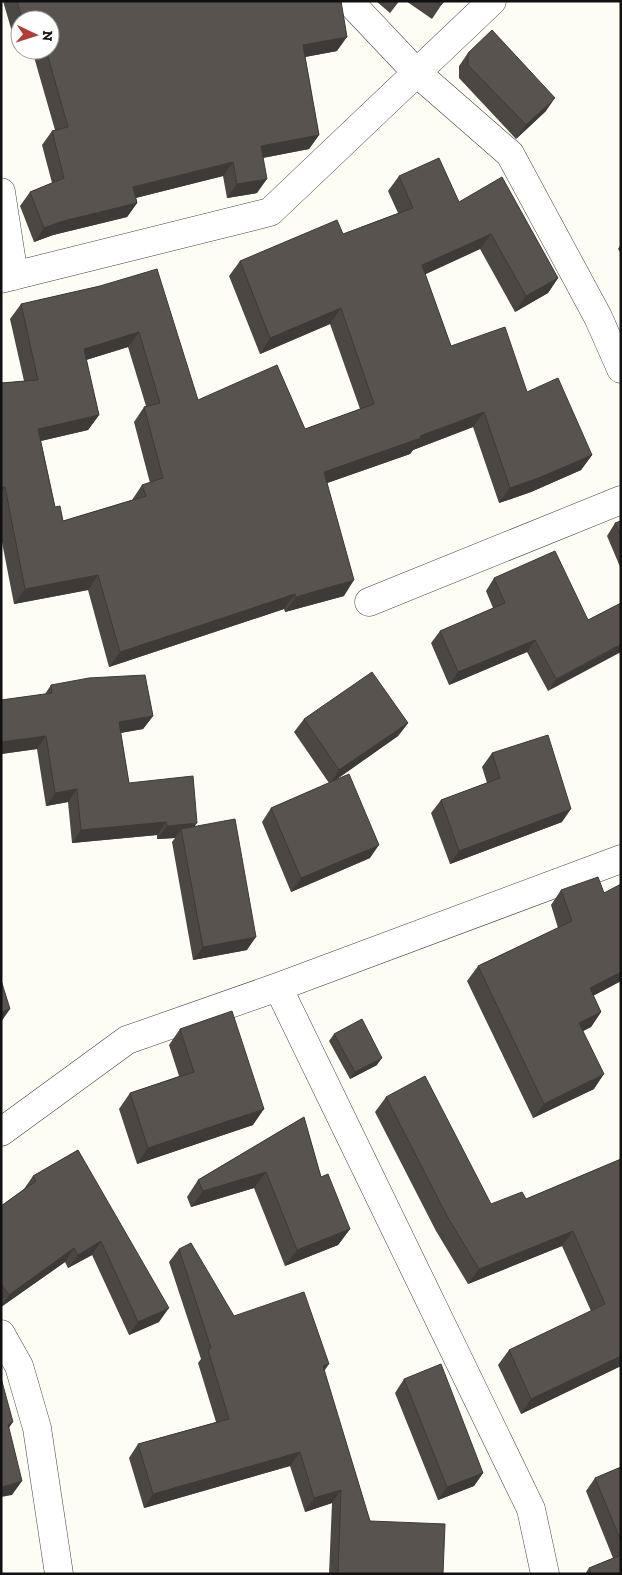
<svg xmlns="http://www.w3.org/2000/svg" width="622" height="1575" viewBox="0 0 622 1575" font-family="'Zilla Slab',serif">
<style>
.lines{fill:none;stroke-linecap:round;stroke-linejoin:round}
.minor-casing{stroke:#444;stroke-width:29}
.minor{stroke:#fff;stroke-width:28}
.wall{fill:#4c4743;fill-rule:evenodd}
.shaded-wall{fill:#3e3a37}
.building{fill:#58534e;stroke:#3e3a37;fill-rule:evenodd}
</style>
<rect width="100%" height="100%" fill="#fefdf5"/>
<g class="lines">
<g class="minor-casing">
<path id="minor" d="M349 1 416 72 510 154 598 317 621 369
M1 192 14 276
M1 279 270 212 492 1
M369 602 621 500
M278 987 531 1509 545 1574
M1 1132 127 1040 278 987 621 859
M1 1334 19 1366 37 1428 59 1574"/>
</g>
<use href="#minor" class="minor"/>
</g>
<path class="wall" d="M3 1H341L337 51 305 57 319 135 309 149 263 158 257 193 227 198 223 176 136 198 137 203 127 217 53 235 34 242 20 206 30 192 52 183 42 145 52 131 55 130 32 50H50V20H20V48L17 49Z
M376 1H399L390 13Z
M406 1H444L432 19Z
M468 53 546 111 516 139 459 78V66Z
M399 176 459 202 558 278 548 293 515 312 480 249 425 274 451 346 527 392 592 455 581 470 531 492 499 503 473 427 413 450 410 454 327 483 344 596 285 612 284 609 109 667 88 590 14 604 1 537V383L24 381 10 319 21 304 100 286 198 400 305 429 360 409 330 324 260 354 229 276 240 261 343 234 398 213 388 191ZM128 347 146 406 144 407 134 422 150 483 142 485 132 500 63 521 55 507 41 441 88 430 99 415 86 360Z
M621 244V253L618 249Z
M621 521V569L607 536 615 523Z
M494 578 588 620 621 603 548 691 527 652 449 685 431 643 440 631 493 608 486 591Z
M51 685 153 716 143 729 120 733 129 783 195 826 247 950 193 960 172 842 175 838 157 839V835L72 843 68 802 46 806 37 749 1 754V700L45 694Z
M304 719 408 723 398 736 334 781 370 858 291 892 262 822 271 808 329 783 294 732Z
M492 753 562 822 450 864 431 813 441 800 487 783 482 767Z
M561 890 621 981 593 996 601 1012 591 1027 583 1031 594 1089 533 1118 467 981 478 966 558 928 551 905Z
M180 1029 253 1125 137 1164 119 1109 130 1093 179 1076 169 1045Z
M334 1034 377 1065 350 1079 329 1041Z
M386 1097 491 1204 526 1199 621 1159V1366L521 1414 498 1365 509 1350 591 1311 562 1246 468 1284 436 1231 375 1112Z
M304 1117 321 1177 350 1229 338 1245 285 1266 254 1188 191 1207 187 1197 198 1180Z
M78 1150 159 1322 129 1335 92 1255 68 1268 65 1262 1 1307V1206L24 1189 33 1176Z
M179 1249 234 1316 324 1371 370 1521 443 1574H329L332 1503 305 1512 290 1466 144 1508 129 1458 138 1444 216 1422 198 1363 201 1359 169 1262Z
M404 1379 483 1473 474 1486 438 1500 395 1393Z
M621 1467V1574H585L589 1568 613 1558 586 1491 595 1478Z"/>
<path class="shaded-wall" d="M398 1H399L390 13Z
M347 37 337 51 294 59 303 45Z
M555 98 546 111 516 139 526 125Z
M319 135 309 149 251 160 261 146Z
M233 162 223 176 123 201 133 187Z
M267 179 257 193 227 198 237 184Z
M137 203 127 217 53 235 34 242 44 228 63 221Z
M491 234 480 249 411 281 422 265Z
M558 278 548 293 515 312 526 296Z
M341 308 330 324 260 354 270 338Z
M139 332 128 347 73 364 84 349Z
M484 412 473 427 413 450 410 454 313 488 324 472Z
M99 415 88 430 27 444 38 429Z
M592 455 581 470 531 492 499 503 510 488Z
M1 487H5L1 492Z
M98 575 88 590 14 604 25 589Z
M354 580 344 596 285 612 296 597Z
M295 594 284 609 109 667 120 652Z
M535 640 527 652 449 685 458 672Z
M621 644V652L548 691 556 679Z
M153 716 143 729 109 735 119 722Z
M408 723 398 736 330 784 339 770Z
M46 736 37 749 1 754V742Z
M77 789 68 802 46 806 55 793Z
M571 809 562 822 450 864 459 851Z
M166 822 157 835 72 843 81 830Z
M197 823 188 836 181 829 175 838 157 839 167 826Z
M379 845 370 858 291 892 301 878Z
M256 937 247 950 193 960 203 947Z
M621 972V981L579 1003 590 988Z
M10 1009 1 1022V1012Z
M601 1012 591 1027 569 1038 579 1023Z
M382 1058 377 1065 350 1079 355 1072Z
M604 1074 594 1089 533 1118 544 1104Z
M264 1109 253 1125 137 1164 148 1148Z
M266 1172 254 1188 191 1207 203 1191Z
M350 1229 338 1245 285 1266 297 1250Z
M573 1231 562 1246 468 1284 479 1269Z
M101 1241 92 1255 68 1268 78 1255Z
M74 1248 65 1262 1 1307 9 1295Z
M169 1308 159 1322 129 1335 138 1322Z
M621 1356V1366L521 1414 531 1399Z
M329 1364 320 1377 323 1366Z
M13 1422 4 1435 8 1424Z
M300 1452 290 1466 144 1508 153 1494Z
M483 1473 474 1486 438 1500 447 1487Z
M22 1481 12 1495 1 1497V1487Z
M341 1490 332 1503 305 1512 314 1498Z"/>
<path class="building" d="M17 1H341L347 37 303 45 319 135 261 146 267 179 237 184 233 162 133 187 137 203 63 221 44 228 30 192 64 178 52 131 68 127 46 50H50V20H22Z
M436 1H444L441 5Z
M492 30 555 98 526 125 468 65V53Z
M439 158 459 202 502 177 558 278 526 296 491 234 422 265 451 346 505 327 527 392 558 378 592 455 541 477 510 488 484 412 420 436 421 438 324 472 354 580 296 597 295 594 120 652 98 575 25 589 5 487H1V383L38 380 21 304 100 286 157 269 198 400 277 365 305 429 374 404 341 308 270 338 240 261 337 220 343 234 413 208 399 176ZM139 332 160 403 144 407 163 478 142 485 146 496 63 521 60 506 55 507 38 429 99 415 84 349Z
M621 521V536L615 523Z
M555 551 588 620 621 603V644L556 679 535 640 458 672 440 631 505 603 494 578Z
M372 672 408 723 339 770 304 719Z
M145 675 153 716 119 722 129 783 193 776 197 823 167 826 166 822 81 830 77 789 55 793 46 736 1 742V700L52 693 51 685 89 678Z
M548 735 571 809 459 851 441 800 500 778 492 753Z
M349 774 379 845 301 878 271 808Z
M235 819 256 937 203 947 181 829Z
M598 877 604 893 621 884V972L590 988 601 1012 579 1023 604 1074 544 1104 478 966 572 921 561 890Z
M1 980 10 1009 1 1012Z
M232 1011 264 1109 148 1148 130 1093 194 1072 180 1029Z
M362 1019 382 1058 355 1072 334 1034Z
M425 1076 491 1204 522 1192 526 1199 621 1159V1356L531 1399 509 1350 605 1304 573 1231 479 1269 447 1216 386 1097Z
M304 1117 321 1177 328 1174 350 1229 297 1250 266 1172 203 1191 198 1180Z
M78 1150 169 1308 138 1322 101 1241 78 1255 74 1248 9 1295 1 1284V1206L36 1181 33 1176Z
M191 1243 234 1316 304 1292 329 1364 323 1366 370 1521 445 1524 443 1574H338L341 1490 314 1498 300 1452 153 1494 138 1444 229 1419 208 1350 211 1348 179 1249Z
M441 1364 483 1473 447 1487 404 1379Z
M1 1378 13 1422 8 1424 22 1481 1 1487Z
M621 1467V1541L595 1478Z
M621 1555V1574H591L589 1568Z"/>
<rect width="622" height="1575" fill="none" stroke="#111111" stroke-width="5"/>
<g transform="translate(35 35) rotate(94)"><circle r="24" fill="#ffffff" stroke="#a0a0a0"/>
<path d="M0-4L9 19L0 12L-9 19Z" fill="#b33b36"/>
<text y="-8" font-size="14" font-weight="bold" text-anchor="middle" fill="#111111">N</text>
</g>
</svg>
